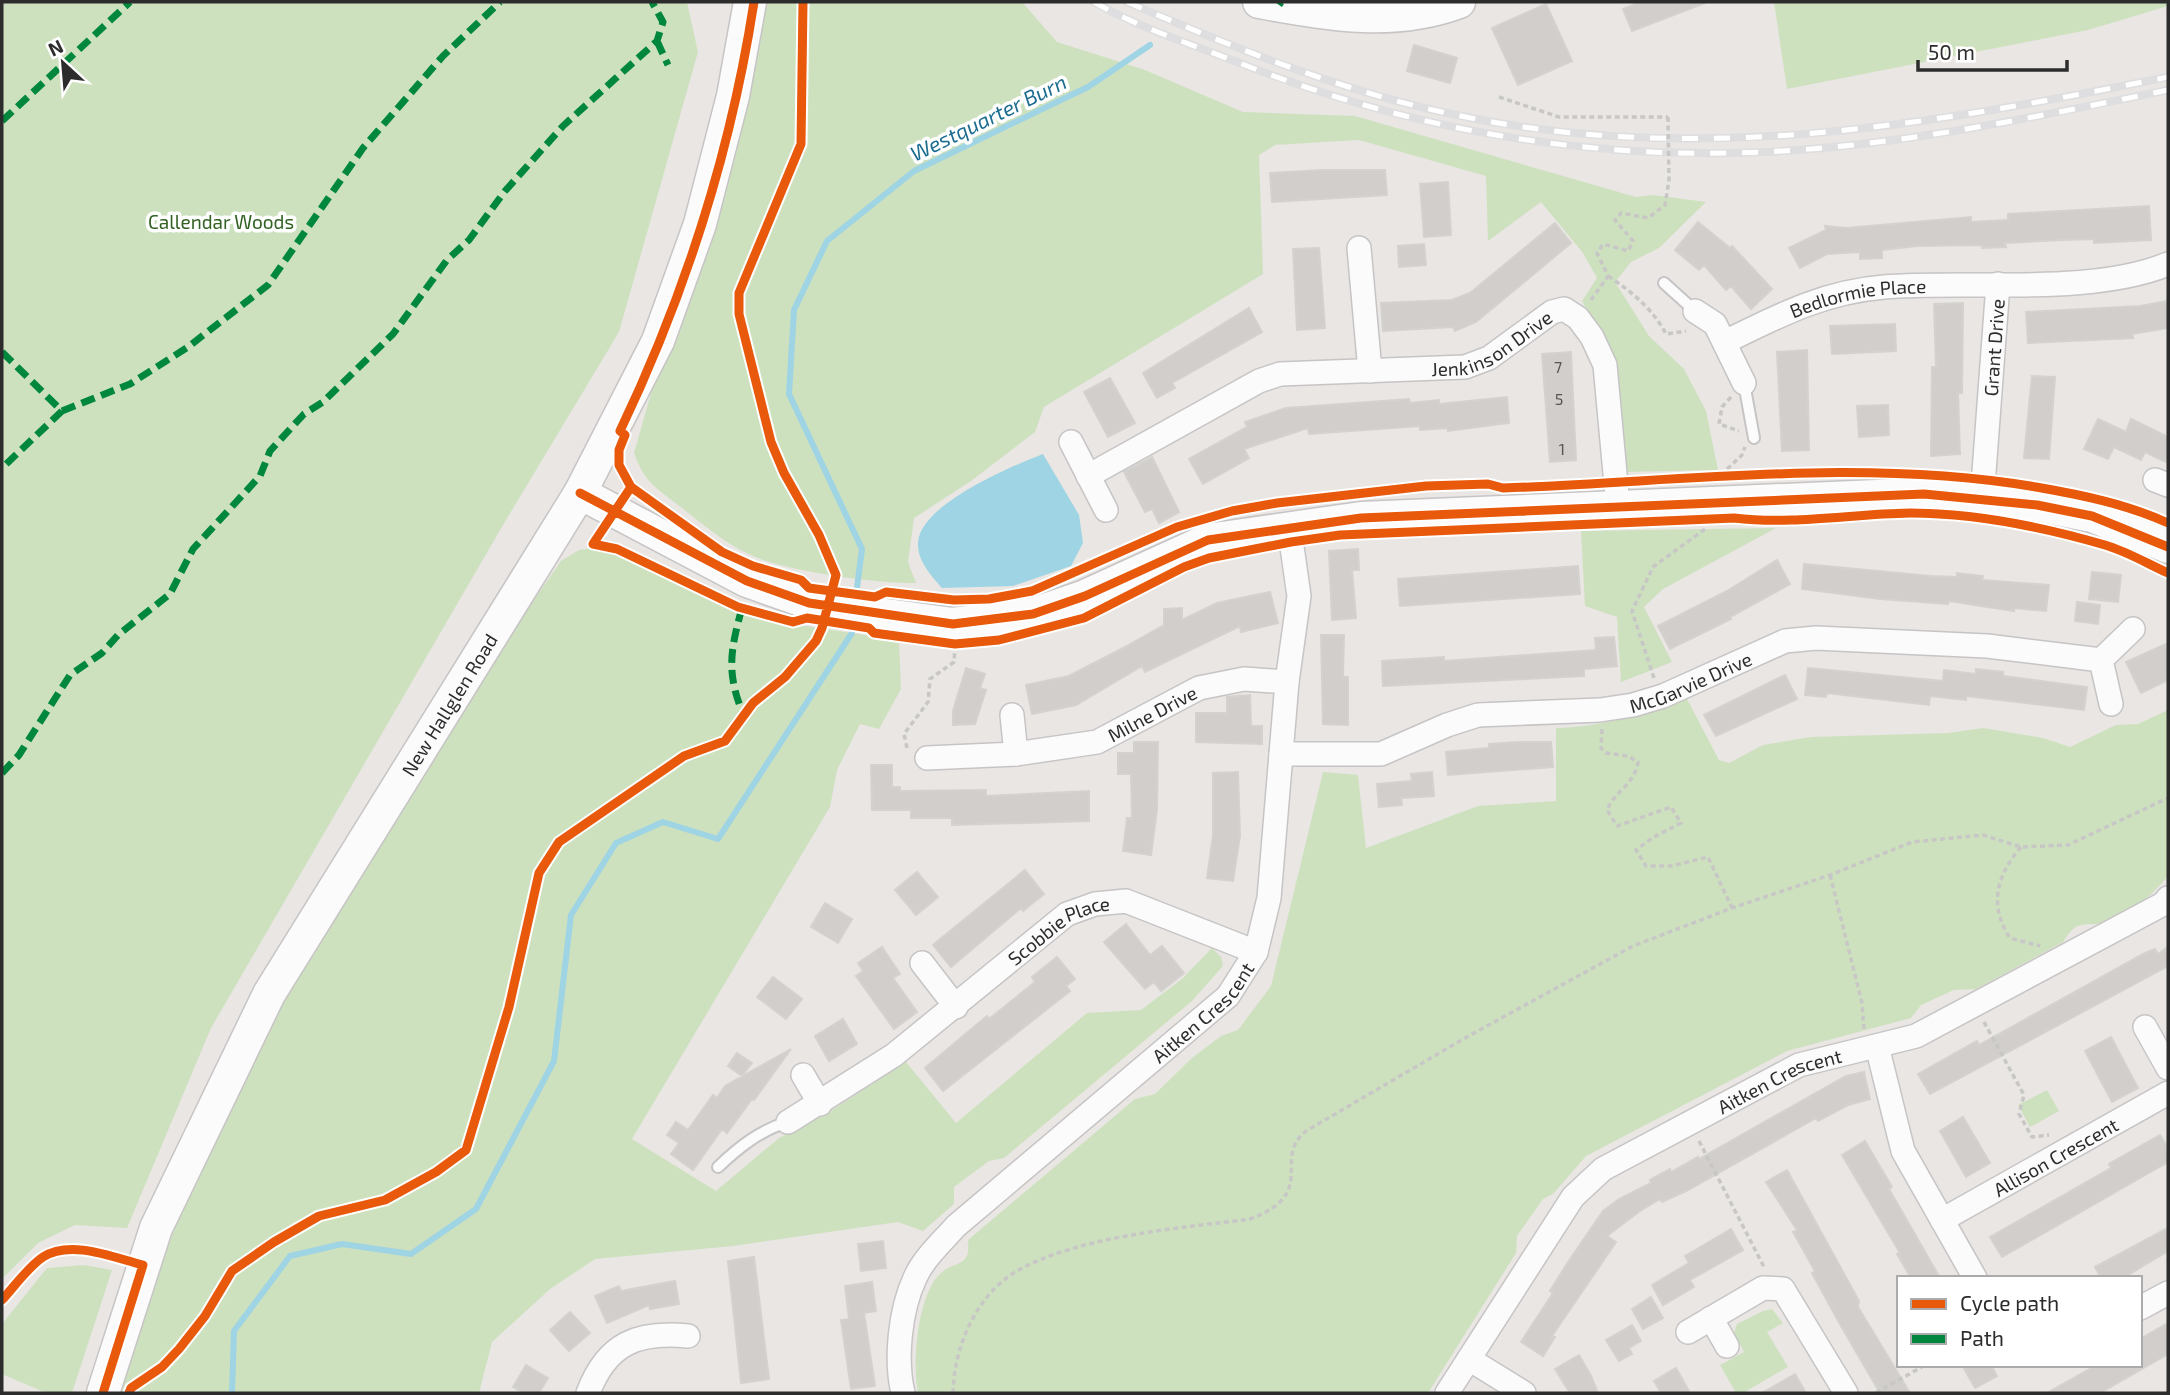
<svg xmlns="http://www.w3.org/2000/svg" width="2170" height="1395" viewBox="0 0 2170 1395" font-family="'Exo 2',sans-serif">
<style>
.green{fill:#cee1bf}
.water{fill:#9ed4e3}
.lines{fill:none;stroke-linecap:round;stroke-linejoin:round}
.stream{stroke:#9ed4e3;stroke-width:6}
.building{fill:#d1cecc;stroke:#d4d2cf;stroke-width:2}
.lane-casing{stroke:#c6c4c5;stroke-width:14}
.street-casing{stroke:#c6c4c5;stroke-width:26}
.secondary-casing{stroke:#c6c4c5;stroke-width:35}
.path{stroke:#c7c7c6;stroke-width:3.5;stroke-dasharray:5 3.5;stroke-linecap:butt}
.lane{stroke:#fcfbfb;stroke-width:10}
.street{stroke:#fcfbfb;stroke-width:23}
.secondary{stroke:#fcfbfb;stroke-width:32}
.rail-casing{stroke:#dedee0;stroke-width:8}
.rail{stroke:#fff;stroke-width:5;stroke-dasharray:16;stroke-linecap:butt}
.secondary-bridge-casing{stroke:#c6c4c5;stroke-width:35;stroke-linecap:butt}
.path-bridge{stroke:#c7c7c6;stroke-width:3.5;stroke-dasharray:5 3.5;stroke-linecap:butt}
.secondary-bridge{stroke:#fcfbfb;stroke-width:32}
.quiet{stroke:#00873e;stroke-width:7;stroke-dasharray:14 7;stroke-linecap:butt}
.cycleway-casing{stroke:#fff;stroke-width:13}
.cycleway{stroke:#e8590c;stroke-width:9}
.labels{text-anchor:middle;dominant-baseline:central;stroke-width:7;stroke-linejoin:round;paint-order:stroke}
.number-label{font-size:16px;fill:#565555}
.park-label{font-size:19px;fill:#326222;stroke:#fff}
.street-label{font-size:19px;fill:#2c2c2c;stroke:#fff}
.water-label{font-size:21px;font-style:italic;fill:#1b6c90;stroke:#fff}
</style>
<rect width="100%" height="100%" fill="#e9e6e3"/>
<path class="green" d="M2 2H687L698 52 619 332 503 525 211 1028 127 1228 75 1225 38 1243 2 1279Z
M763 2H1022L1057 42 1145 70 1243 112 1355 116 1636 197 1653 195 1706 202 1659 248 1631 262 1615 282 1649 336 1684 369 1706 411 1718 470 1622 472 1600 334 1582 301 1597 278 1583 253 1541 202 1488 241 1486 176 1359 140 1275 145 1259 155 1263 274 1044 407 1035 432 971 481 914 518 908 562 916 583C878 584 787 571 753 556 727 545 704 525 682 508 657 488 645 484 634 453Z
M1774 2H2168V6L2088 30 1787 89Z
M1776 528 1663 589 1644 607 1672 662 1621 682 1617 617 1585 606 1581 531Z
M594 548 613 552 737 609 799 625 899 640 901 689 879 729 860 724 837 770 830 807 632 1139 716 1191 779 1138 826 1114 906 1062 956 1123 1087 1013 1141 1010 1182 979 1212 948 1221 957 1223 966 1192 1001 1004 1158 989 1161 954 1187V1204L923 1231 898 1222 733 1246 595 1259 550 1289 492 1342 479 1393H117L161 1250 251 1049 412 775 561 561 579 550Z
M1687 699 1719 760 1729 763 1763 745 1811 737 1948 733 1983 728 2043 738 2070 747 2116 725 2138 724 2168 710V876C2152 895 2130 916 2105 922 2084 928 2078 917 2063 942L1976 989 1954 990 1921 1005 1911 1018 1787 1051 1586 1156 1553 1194 1543 1199 1517 1236 1516 1253 1428 1393H918C912 1364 917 1294 941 1273 956 1260 971 1268 968 1240L1135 1099 1155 1094 1192 1058 1221 1036 1238 1030 1271 986 1323 772 1358 775 1366 848 1478 806 1556 801V728C1603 727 1643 714 1687 699Z
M2047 1090 2059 1111 2030 1127 2018 1105Z
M84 1265 112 1270 72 1393H46L2 1374V1324L47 1268Z
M1772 1309 1783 1323 1767 1332 1788 1367 1743 1393H1736L1720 1365 1744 1352 1734 1333 1737 1324 1763 1311Z"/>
<path class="water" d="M1043 454 1079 515 1083 543 1071 566 1013 586 942 588C931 575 917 561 918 542 921 504 1012 466 1043 454Z"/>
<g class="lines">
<path class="stream" d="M855 603 862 549 789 394 794 310 827 241 914 171 1088 87 1150 45
M232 1393 234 1331 290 1256 342 1244 411 1254 476 1209 554 1061 571 915 616 843 663 822 718 839 852 633 853 620"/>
</g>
<path class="building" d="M1641 2H1705V3L1632 31 1623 9Z
M1546 4 1572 61 1518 85 1492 28Z
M1414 45 1457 58 1450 83 1407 71Z
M1323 170H1385L1387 195 1272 202 1270 173Z
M1448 182 1451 235 1424 237 1420 184Z
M2149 206 2151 240 2094 243V239L2061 240 2005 243 2006 247 1982 248V245L1917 246 1882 250V258L1860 259V252L1827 254 1800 268 1789 248 1826 230 1825 226 1846 228 1971 217V222L2008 220V214Z
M1698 222 1730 248 1732 246 1772 289 1751 309 1731 286 1726 290 1704 265 1699 270 1675 250Z
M1555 223 1571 243 1476 322 1455 331 1453 327 1383 331 1381 303 1452 300 1470 293Z
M1424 244 1426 265 1399 267 1398 246Z
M1319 248 1325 328 1297 330 1293 249Z
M2168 301V328L2132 334 2133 338 2028 343 2026 312 2140 306Z
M1963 303 1962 393H1958L1960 454 1931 456 1932 367H1936L1934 304Z
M1249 308 1262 332 1172 383 1175 388 1157 398 1143 373Z
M1895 324 1896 351 1832 354 1830 326Z
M1807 350 1809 450 1782 451 1777 352Z
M1571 352 1576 460 1550 462 1542 354Z
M2032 376 2055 377 2049 459 2024 458Z
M1110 378 1135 423 1108 437 1084 392Z
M1507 397 1509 423 1448 431 1447 428 1420 430V426L1309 434 1308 428 1244 449 1249 458 1203 484 1189 459 1247 427 1245 422 1286 408 1409 399 1410 403 1439 400V404Z
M1888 405 1889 435 1859 437 1857 406Z
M2098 419 2126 432 2131 419 2168 437V463L2145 452 2141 460 2114 447 2108 459 2084 449Z
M1152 457 1179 512 1159 523 1152 509 1145 512 1124 472Z
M1358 549 1359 570H1352L1356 618 1332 620 1329 551Z
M1777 560 1790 584 1730 617 1731 619 1670 649 1658 626 1727 591Z
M1804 564 1930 576 1957 577V573L1983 576 1982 580 2049 585 2046 611 2014 608V611L1949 601 1948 604 1880 599 1802 589Z
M1578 566 1580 594 1400 606 1398 579Z
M2092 572 2121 575 2118 602 2089 599Z
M1270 592 1278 623 1241 632 1240 626 1145 672 1142 666 1076 705 1032 714 1026 685 1069 676 1125 647 1164 625V609L1182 608V620L1217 603Z
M2077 602 2100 605 2098 624 2075 621Z
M1321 635H1344L1343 677H1348V725L1323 724Z
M1614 637 1617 666 1584 669V676L1383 686 1382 661 1444 657V661L1596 650 1595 638Z
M2168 643V680L2141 693 2126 662Z
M966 668 985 674 980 688 986 690 975 724 953 725V711Z
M1808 668 1943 681 1944 670 1976 674V669L2003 672V676L2087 687 2084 710 1966 696V700L1930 696 1929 705 1827 693 1826 697 1805 695Z
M1785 675 1797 699 1716 736 1704 715Z
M1250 695 1251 726H1262V744L1196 742V713H1227V697Z
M1134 742H1158L1157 810 1151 855 1123 851 1127 818H1132L1131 774H1118V753H1134Z
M1518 742H1551L1553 767 1448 775 1446 752 1489 748V744Z
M871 765H892V787H900V791L986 790V796L1089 791V821L952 825V818H911V810H872Z
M1238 772 1240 836 1233 881 1207 878 1213 835V773Z
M1432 772 1434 796 1401 798 1402 805 1379 807 1377 784 1412 781 1411 774Z
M1025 870 1044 894 1023 911 1021 908 951 967 933 945Z
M917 872 938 897 916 915 895 890Z
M825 903 852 919 838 943 811 927Z
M1126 924 1150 955 1162 946 1184 973 1161 991 1154 982 1145 989 1104 942Z
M882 947 900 974 893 978 917 1012 894 1029 856 976 863 971 858 963Z
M2168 947V966L1930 1094 1918 1074 1977 1041 1979 1045 2145 953 2155 949 2158 954Z
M1057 957 1075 979 1066 986 1070 991 943 1091 925 1068 987 1016 989 1019 1035 982 1032 977Z
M773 977 802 999 786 1019 757 997Z
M843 1019 857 1044 829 1061 815 1036Z
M2111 1037 2138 1088 2112 1102 2085 1051Z
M791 1049 754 1100 752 1099 727 1133 722 1129 693 1170 671 1154 679 1143 667 1135 676 1122 688 1130 713 1095 717 1098 725 1086Z
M737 1053 752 1063 742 1076 728 1066Z
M1864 1072 1870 1099 1848 1105 1818 1121 1816 1118 1688 1190 1662 1202 1660 1199 1640 1211 1607 1236 1616 1242 1552 1336 1555 1337 1543 1356 1521 1342 1553 1293 1550 1291 1568 1262 1603 1211 1619 1199 1651 1183 1650 1180 1670 1169 1671 1172 1698 1157 1699 1159 1846 1076Z
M1963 1117 1990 1163 1966 1177 1940 1131Z
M2160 1135 2168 1148V1162L2002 1257 1990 1237 2111 1168 2109 1164Z
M1865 1141 1892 1187 1889 1189 1940 1278H1911L1897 1254 1900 1253 1842 1155Z
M1787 1170 1859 1301 1858 1307 1910 1393H1880L1841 1326 1812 1273 1815 1271 1793 1232 1797 1230 1766 1182Z
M2168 1228V1251L2123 1278H2101L2095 1267Z
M1731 1229 1743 1250 1690 1280 1694 1287 1663 1305 1652 1285 1689 1263 1685 1256Z
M883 1241 886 1268 861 1271 858 1244Z
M754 1257 769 1379 741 1383 728 1261Z
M675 1281 679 1304 650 1309 649 1305 607 1323 595 1296 619 1286 621 1291Z
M872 1282 876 1311 864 1313 875 1386 851 1389 841 1320 849 1319 845 1286Z
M1651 1297 1663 1318 1643 1329 1632 1309Z
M570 1312 590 1333 569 1351 550 1330Z
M2168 1323V1354L2149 1365 2100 1393H2047L2097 1365H2140V1339Z
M1632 1325 1641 1341 1629 1348 1632 1354 1619 1361 1606 1340Z
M1579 1355 1591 1376 1598 1393H1570L1555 1369Z
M526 1365 548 1378 539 1393H524L513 1387Z
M1962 1365H1991L1997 1376 1975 1388Z
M1676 1368 1690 1393H1661L1654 1381Z
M1795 1374 1806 1393H1762Z"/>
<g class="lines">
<g class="lane-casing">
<path id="lane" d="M1664 283 1695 311
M1744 383 1754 438
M718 1167C738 1148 760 1130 788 1122"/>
</g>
<g class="street-casing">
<g id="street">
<path d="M1359 248 1370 371"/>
<path d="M1695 311 1715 324 1744 383"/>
<path id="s1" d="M1725 342C1778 316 1823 292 1884 287 1969 280 2090 296 2168 264"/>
<path d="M1071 442 1106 510"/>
<path id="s2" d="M1088 476 1259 381 1280 374 1465 367 1489 358 1552 312 1564 309 1578 318 1592 337 1605 365 1618 506"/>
<path d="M2155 480 2168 485"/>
<path id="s3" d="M1982 499 1998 284"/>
<path d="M2111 704 2101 660 2133 629"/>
<path d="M1012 715 1016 754"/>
<path id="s4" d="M1281 754H1381L1447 725 1478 715 1600 710 1633 705 1663 696 1785 641 1816 638 1987 646 2101 660"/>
<path id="s5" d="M927 758 1016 754 1097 742 1199 688 1244 679 1287 682"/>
<path d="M922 963 956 1007"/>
<path d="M2145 1027 2168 1068"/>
<path d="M1877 1046 1903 1151 1975 1278"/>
<path d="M803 1075 820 1104"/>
<path id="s6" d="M788 1122 894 1055 1067 914 1095 904 1126 901 1256 952"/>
<path id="s7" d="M1942 1220 2168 1093"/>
<path d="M2140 1308 2168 1293"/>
<path d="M1711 1318 1727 1346"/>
<path d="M1688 1332 1763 1288 1783 1289 1846 1393"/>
<path d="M1469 1359 1524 1393"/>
<path d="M588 1393C607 1343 638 1331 688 1336"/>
<path id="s8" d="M903 1393C895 1359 900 1310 915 1278 923 1259 942 1242 956 1226L1228 996 1256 952 1269 898 1287 682 1299 596 1289 526"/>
<path id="s9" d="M1447 1393 1573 1197 1603 1169 1799 1065 1916 1036 2163 904 2168 898"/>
</g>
</g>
<g class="secondary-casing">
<g id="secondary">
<path d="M1259 2C1327 14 1392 27 1459 2"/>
<path d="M580 493 747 581 809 603"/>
<path d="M872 613 953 624 1033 614 1085 596 1208 540 1361 518 1924 494 2037 505 2092 516 2168 547"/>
<path id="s10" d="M103 1393 156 1228 269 994 580 493 658 341 700 224 733 96 750 2"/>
</g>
</g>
<path class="path" d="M803 2 801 144 739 293V314C751 366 759 425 784 473 797 499 840 555 833 584
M1499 97 1559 117H1668
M1608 276C1632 292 1652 308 1666 334L1686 331
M1591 300 1608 276 1597 253 1603 244 1628 251 1633 241 1615 220 1621 213 1648 218 1665 205 1669 180
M1731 397 1722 407 1719 424 1739 431
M1721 475 1742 455 1745 447
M1654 678 1632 611 1653 567 1705 529
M1602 729 1601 748 1606 753 1628 756 1638 762C1635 784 1615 791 1607 810L1617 826 1671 807 1681 823 1652 838 1636 850 1646 866H1671L1708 857 1732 908
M907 748 904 734 928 702 930 679 954 662 955 647
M2021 847C1997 875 1988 905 2010 938L2040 946
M1830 875 1862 1003 1864 1030
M1984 1022 2024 1095 2019 1114 2032 1137 2049 1135
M1699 1141 1764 1267
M131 1387 162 1367 179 1349 205 1316 232 1271 274 1242 319 1216 385 1200 436 1172 466 1150 509 1007 539 873 559 842 684 756 725 741 753 703 785 677 816 641 822 628
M953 1393C954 1347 976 1295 1017 1271 1078 1236 1181 1228 1250 1219 1320 1193 1271 1159 1306 1131L1465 1038 1633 946 1732 908 1830 875 1912 842 1983 835 2021 847 2068 845 2168 798
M1876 1393 1925 1365"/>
<use href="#lane" class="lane"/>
<use href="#street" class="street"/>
<use href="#secondary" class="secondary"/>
<g class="rail-casing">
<path id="rail" d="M1094 2C1139 28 1194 45 1242 64 1408 129 1585 160 1763 152 1900 146 2035 117 2168 90
M1127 2C1235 48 1345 93 1461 116 1702 166 1932 124 2168 77"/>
</g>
<use href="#rail" class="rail"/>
<g class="secondary-bridge-casing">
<path id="secondary-bridge" d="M809 603 872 613"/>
</g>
<path class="path-bridge" d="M1668 117 1669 180"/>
<use href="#secondary-bridge" class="secondary-bridge"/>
<path class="quiet" d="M1279 5 1281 2
M657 41 668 65
M2 121 130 2
M2 352 62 411 2 468
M62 411 130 384 188 347 268 285 363 148 443 56 500 2
M742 608C730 651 726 674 744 716
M2 773 19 755 70 675 102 653 118 635 170 594 193 549 260 476 270 451 304 414 323 402 393 334 447 260 469 240 505 191 563 126 657 41 663 22 652 2"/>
<g class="cycleway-casing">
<path id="cycleway" d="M754 2C731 151 685 295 620 431L625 435 619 450V465L631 487 722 552 753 566 801 580 809 588 875 597 886 592 954 600 989 599 1032 591 1177 527 1232 511 1277 503 1426 486 1488 484 1503 488C1680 482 1860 457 2036 487 2082 495 2126 504 2168 523
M631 487 593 544 617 549 738 607 793 622 807 618 869 628 874 633 955 644 999 640 1084 618 1184 567 1209 558 1291 542 1340 535 1734 518C1793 525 1850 514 1910 513 1974 513 2043 527 2105 545 2126 551 2148 564 2168 573
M580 493 747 581 809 603 953 624 1033 614 1085 596 1208 540 1361 518 1924 494 2037 505 2092 516 2168 547
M2 1300C14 1287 28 1267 43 1257 71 1239 115 1258 143 1265L103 1393
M129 1393 131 1388 162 1367 179 1349 205 1316 232 1271 274 1242 319 1216 385 1200 436 1172 466 1150 509 1007 539 873 559 842 684 756 725 741 753 703 785 677 816 641 822 628 836 575 819 535 784 473 771 442 739 314V293L801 144 803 2"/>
</g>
<use href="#cycleway" class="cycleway"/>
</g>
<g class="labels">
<g class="number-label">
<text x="1558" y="366">7</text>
<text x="1559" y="398">5</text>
<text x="1562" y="448">1</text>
</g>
<g class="park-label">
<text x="221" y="221">Callendar Woods</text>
</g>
<g class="street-label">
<text stroke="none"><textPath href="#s1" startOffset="142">Bedlormie Place</textPath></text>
<text stroke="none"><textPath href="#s2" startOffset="436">Jenkinson Drive</textPath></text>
<text stroke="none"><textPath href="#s3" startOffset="152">Grant Drive</textPath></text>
<text stroke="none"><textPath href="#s4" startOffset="422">McGarvie Drive</textPath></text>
<text stroke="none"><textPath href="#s10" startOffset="774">New Hallglen Road</textPath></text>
<text stroke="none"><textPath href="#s5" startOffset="233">Milne Drive</textPath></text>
<text stroke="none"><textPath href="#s6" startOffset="334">Scobbie Place</textPath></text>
<text stroke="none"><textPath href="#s8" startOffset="511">Aitken Crescent</textPath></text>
<text stroke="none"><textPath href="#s9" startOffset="472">Aitken Crescent</textPath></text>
<text stroke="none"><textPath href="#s7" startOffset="130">Allison Crescent</textPath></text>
</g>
<g class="water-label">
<text transform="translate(988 117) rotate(-26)">Westquarter Burn</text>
</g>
</g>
<rect width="2170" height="1395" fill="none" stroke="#2c2c2c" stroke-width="7"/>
<rect x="1897" y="1276" width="245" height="91" fill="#ffffff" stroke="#ababab" stroke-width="2"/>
<rect x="1911" y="1299" width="35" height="10" fill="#e8590c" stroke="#ababab" stroke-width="2"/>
<text x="1960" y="1311" font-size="21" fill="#2c2c2c">Cycle path</text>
<rect x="1911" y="1334" width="35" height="10" fill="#00873e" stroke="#ababab" stroke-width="2"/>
<text x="1960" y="1346" font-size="21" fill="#2c2c2c">Path</text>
<g transform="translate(63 63) rotate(334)" stroke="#ffffff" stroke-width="5" paint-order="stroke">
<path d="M0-5L12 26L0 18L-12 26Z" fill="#2c2c2c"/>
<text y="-10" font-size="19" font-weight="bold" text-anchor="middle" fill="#2c2c2c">N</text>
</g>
<path d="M1918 60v10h149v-10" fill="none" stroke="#2c2c2c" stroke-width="3.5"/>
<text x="1928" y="60" font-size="21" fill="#2c2c2c" stroke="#ffffff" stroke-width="5" paint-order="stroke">50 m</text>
</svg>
